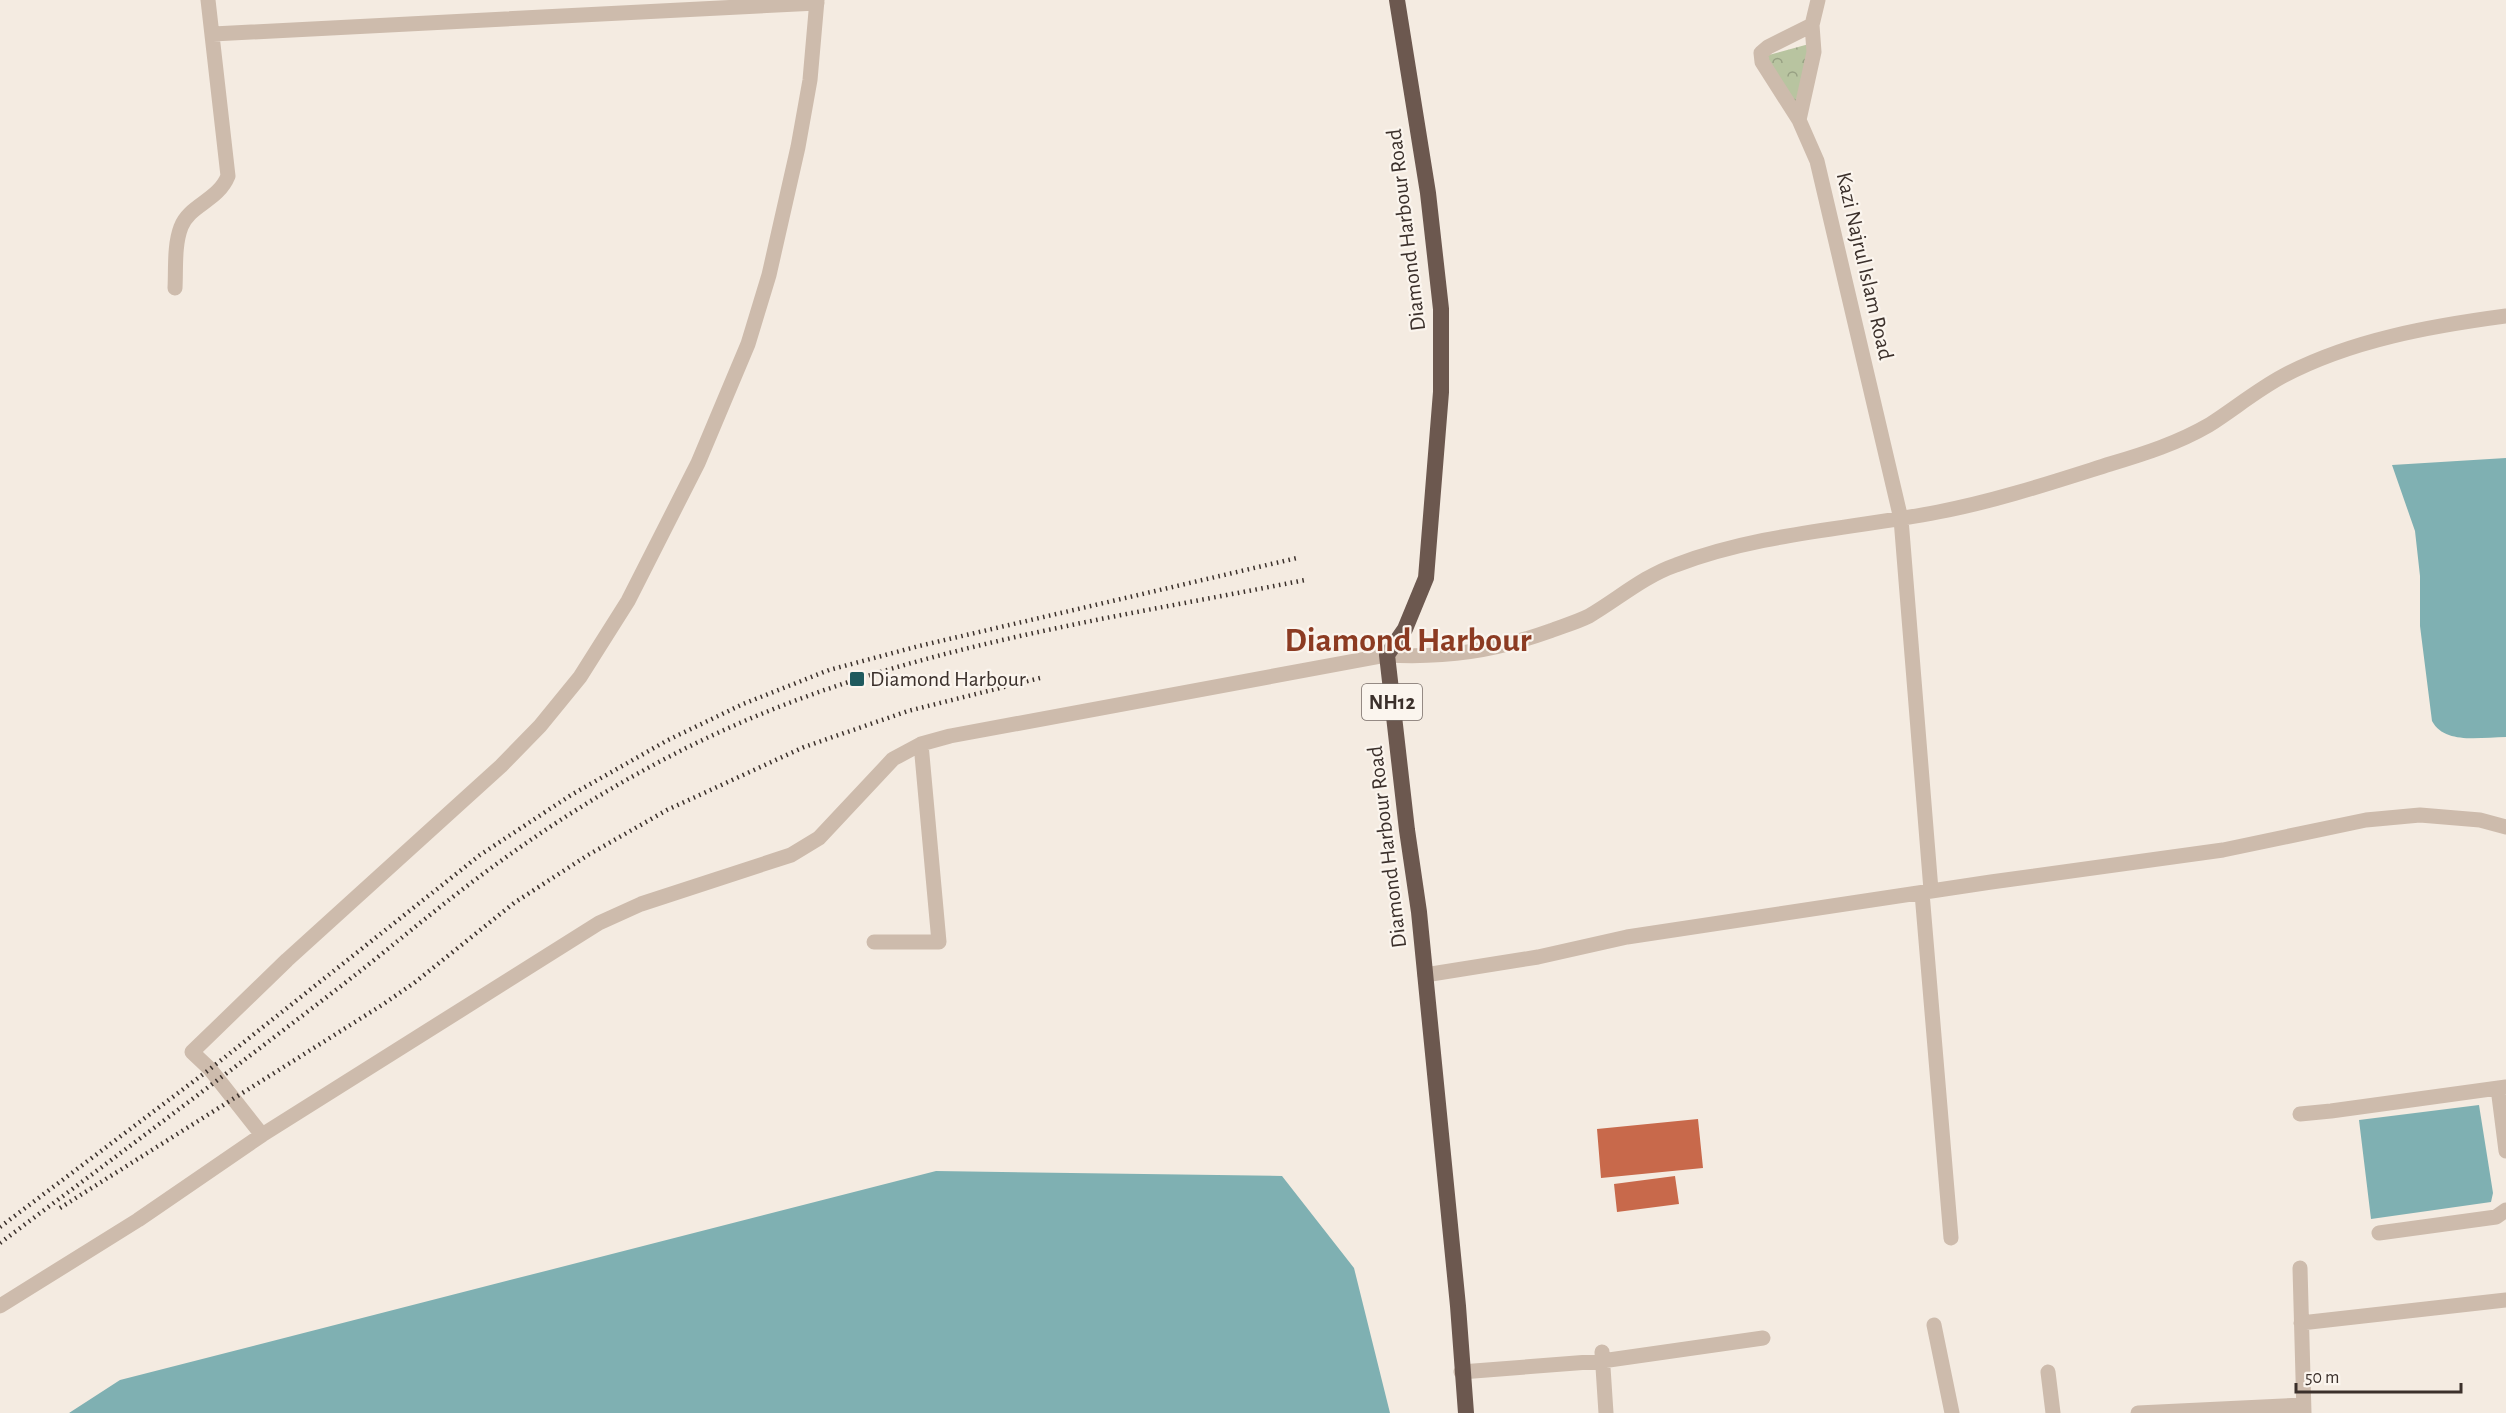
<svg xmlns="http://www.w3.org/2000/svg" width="2506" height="1413" viewBox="0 0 2506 1413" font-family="'Alegreya Sans',sans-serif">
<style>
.park{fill:url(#park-crowns)}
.water{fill:#7fb0b2}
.building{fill:#c8694b}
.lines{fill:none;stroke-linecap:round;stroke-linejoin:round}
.minor{stroke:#cdbbac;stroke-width:15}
.trunk{stroke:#6c584f;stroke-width:16}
.rail{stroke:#3b302b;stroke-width:4.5;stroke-dasharray:1.5 4.5;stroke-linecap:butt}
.poi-dot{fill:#1f5a5e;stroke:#fbf5ee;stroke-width:2}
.labels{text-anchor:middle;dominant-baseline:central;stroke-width:4.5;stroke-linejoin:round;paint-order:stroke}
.shield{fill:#fbf5ee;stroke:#756b66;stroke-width:1.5}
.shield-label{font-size:21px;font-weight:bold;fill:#3b302b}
.street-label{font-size:22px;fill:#3b302b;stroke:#fbf5ee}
.poi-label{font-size:22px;fill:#3b302b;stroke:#fbf5ee;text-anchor:start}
.town-label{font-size:34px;font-weight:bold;fill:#8c3b22;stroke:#fbf5ee}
</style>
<defs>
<pattern id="park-crowns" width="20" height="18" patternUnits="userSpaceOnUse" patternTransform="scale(1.5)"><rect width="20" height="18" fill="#b8c4a0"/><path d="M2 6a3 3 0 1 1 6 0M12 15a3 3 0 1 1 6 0" fill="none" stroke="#97a083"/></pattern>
</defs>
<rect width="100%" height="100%" fill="#f4ebe1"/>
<path class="park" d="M1809 44 1800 110 1765 56Z"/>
<path class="water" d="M2506 458V737C2481 737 2445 745 2432 721L2420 626V576L2415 531 2392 465Z
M2479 1105 2493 1193 2491 1202 2371 1219 2359 1120Z
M936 1171 1282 1176 1354 1268 1390 1413H69L120 1380Z"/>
<path class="building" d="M1698 1119 1703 1168 1601 1178 1597 1129Z
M1675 1176 1679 1204 1617 1212 1614 1184Z"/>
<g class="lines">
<path class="minor" d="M1812 25 1814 52 1799 120 1817 161 1901 519 1931 890
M213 34 817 3
M1799 120 1762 62 1761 53 1768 47 1812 25 1818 0
M175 288C176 269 174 245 181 227 189 205 218 201 228 176L208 0
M1922 893 1951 1238
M874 942H939L921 744
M1425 975 1538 957 1627 937 1991 882 2223 850 2366 820 2420 815 2480 820 2506 827
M2498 1088 2506 1151
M2300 1114 2331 1111 2506 1087
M262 1135 210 1069 192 1052 287 960 501 766 540 726 580 677 628 601 698 463 748 344 769 275 798 147 810 80 817 0
M2379 1233 2496 1217 2506 1210
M2300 1268 2304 1413
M0 1306 138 1220 262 1135 599 923 641 904 791 855 819 838 893 759 921 744 950 736 1387 655C1447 658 1494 651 1550 631 1563 626 1577 622 1589 616 1618 599 1644 576 1676 565 1759 533 1851 529 1938 512 1996 501 2053 482 2110 464 2144 454 2178 443 2209 425 2234 409 2257 390 2283 376 2351 340 2431 326 2506 316
M2301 1323 2506 1300
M1934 1325 1952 1413
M1602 1352 1606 1413
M1461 1372 1602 1361 1763 1338
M2048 1372 2053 1413
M2138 1413 2303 1405"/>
<path class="trunk" d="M1397 0 1428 193 1441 309V392L1426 578 1405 629 1387 655 1407 830 1419 912 1458 1306 1466 1413"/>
<path class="rail" d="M60 1208 382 1005 414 983 514 903 588 855 667 810 804 747 908 711 1044 677
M0 1227 210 1069 480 855 571 795 668 740 743 704 829 670 919 646 1297 558
M0 1243C114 1158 228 1073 341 986 398 942 453 894 512 853 581 804 656 760 733 726 913 646 1113 618 1305 580"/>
</g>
<rect class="poi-dot" x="849" y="671" width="16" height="16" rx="3"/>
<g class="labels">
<rect class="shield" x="1362" y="684" width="60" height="36" rx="4.5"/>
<g class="shield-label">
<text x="1392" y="702">NH12</text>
</g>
<g class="street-label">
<text transform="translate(1406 230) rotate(-97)">Diamond Harbour Road</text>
<text transform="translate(1865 266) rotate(77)">Kazi Najrul Islam Road</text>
<text transform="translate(1387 847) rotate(-97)">Diamond Harbour Road</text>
</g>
<g class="poi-label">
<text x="870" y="679">Diamond Harbour</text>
</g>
<g class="town-label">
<text x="1408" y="641">Diamond Harbour</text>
</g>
</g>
<path d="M2296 1383v9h165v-9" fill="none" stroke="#3b302b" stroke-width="3"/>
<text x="2305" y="1383" font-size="18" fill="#3b302b" stroke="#fbf5ee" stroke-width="4.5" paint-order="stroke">50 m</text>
</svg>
